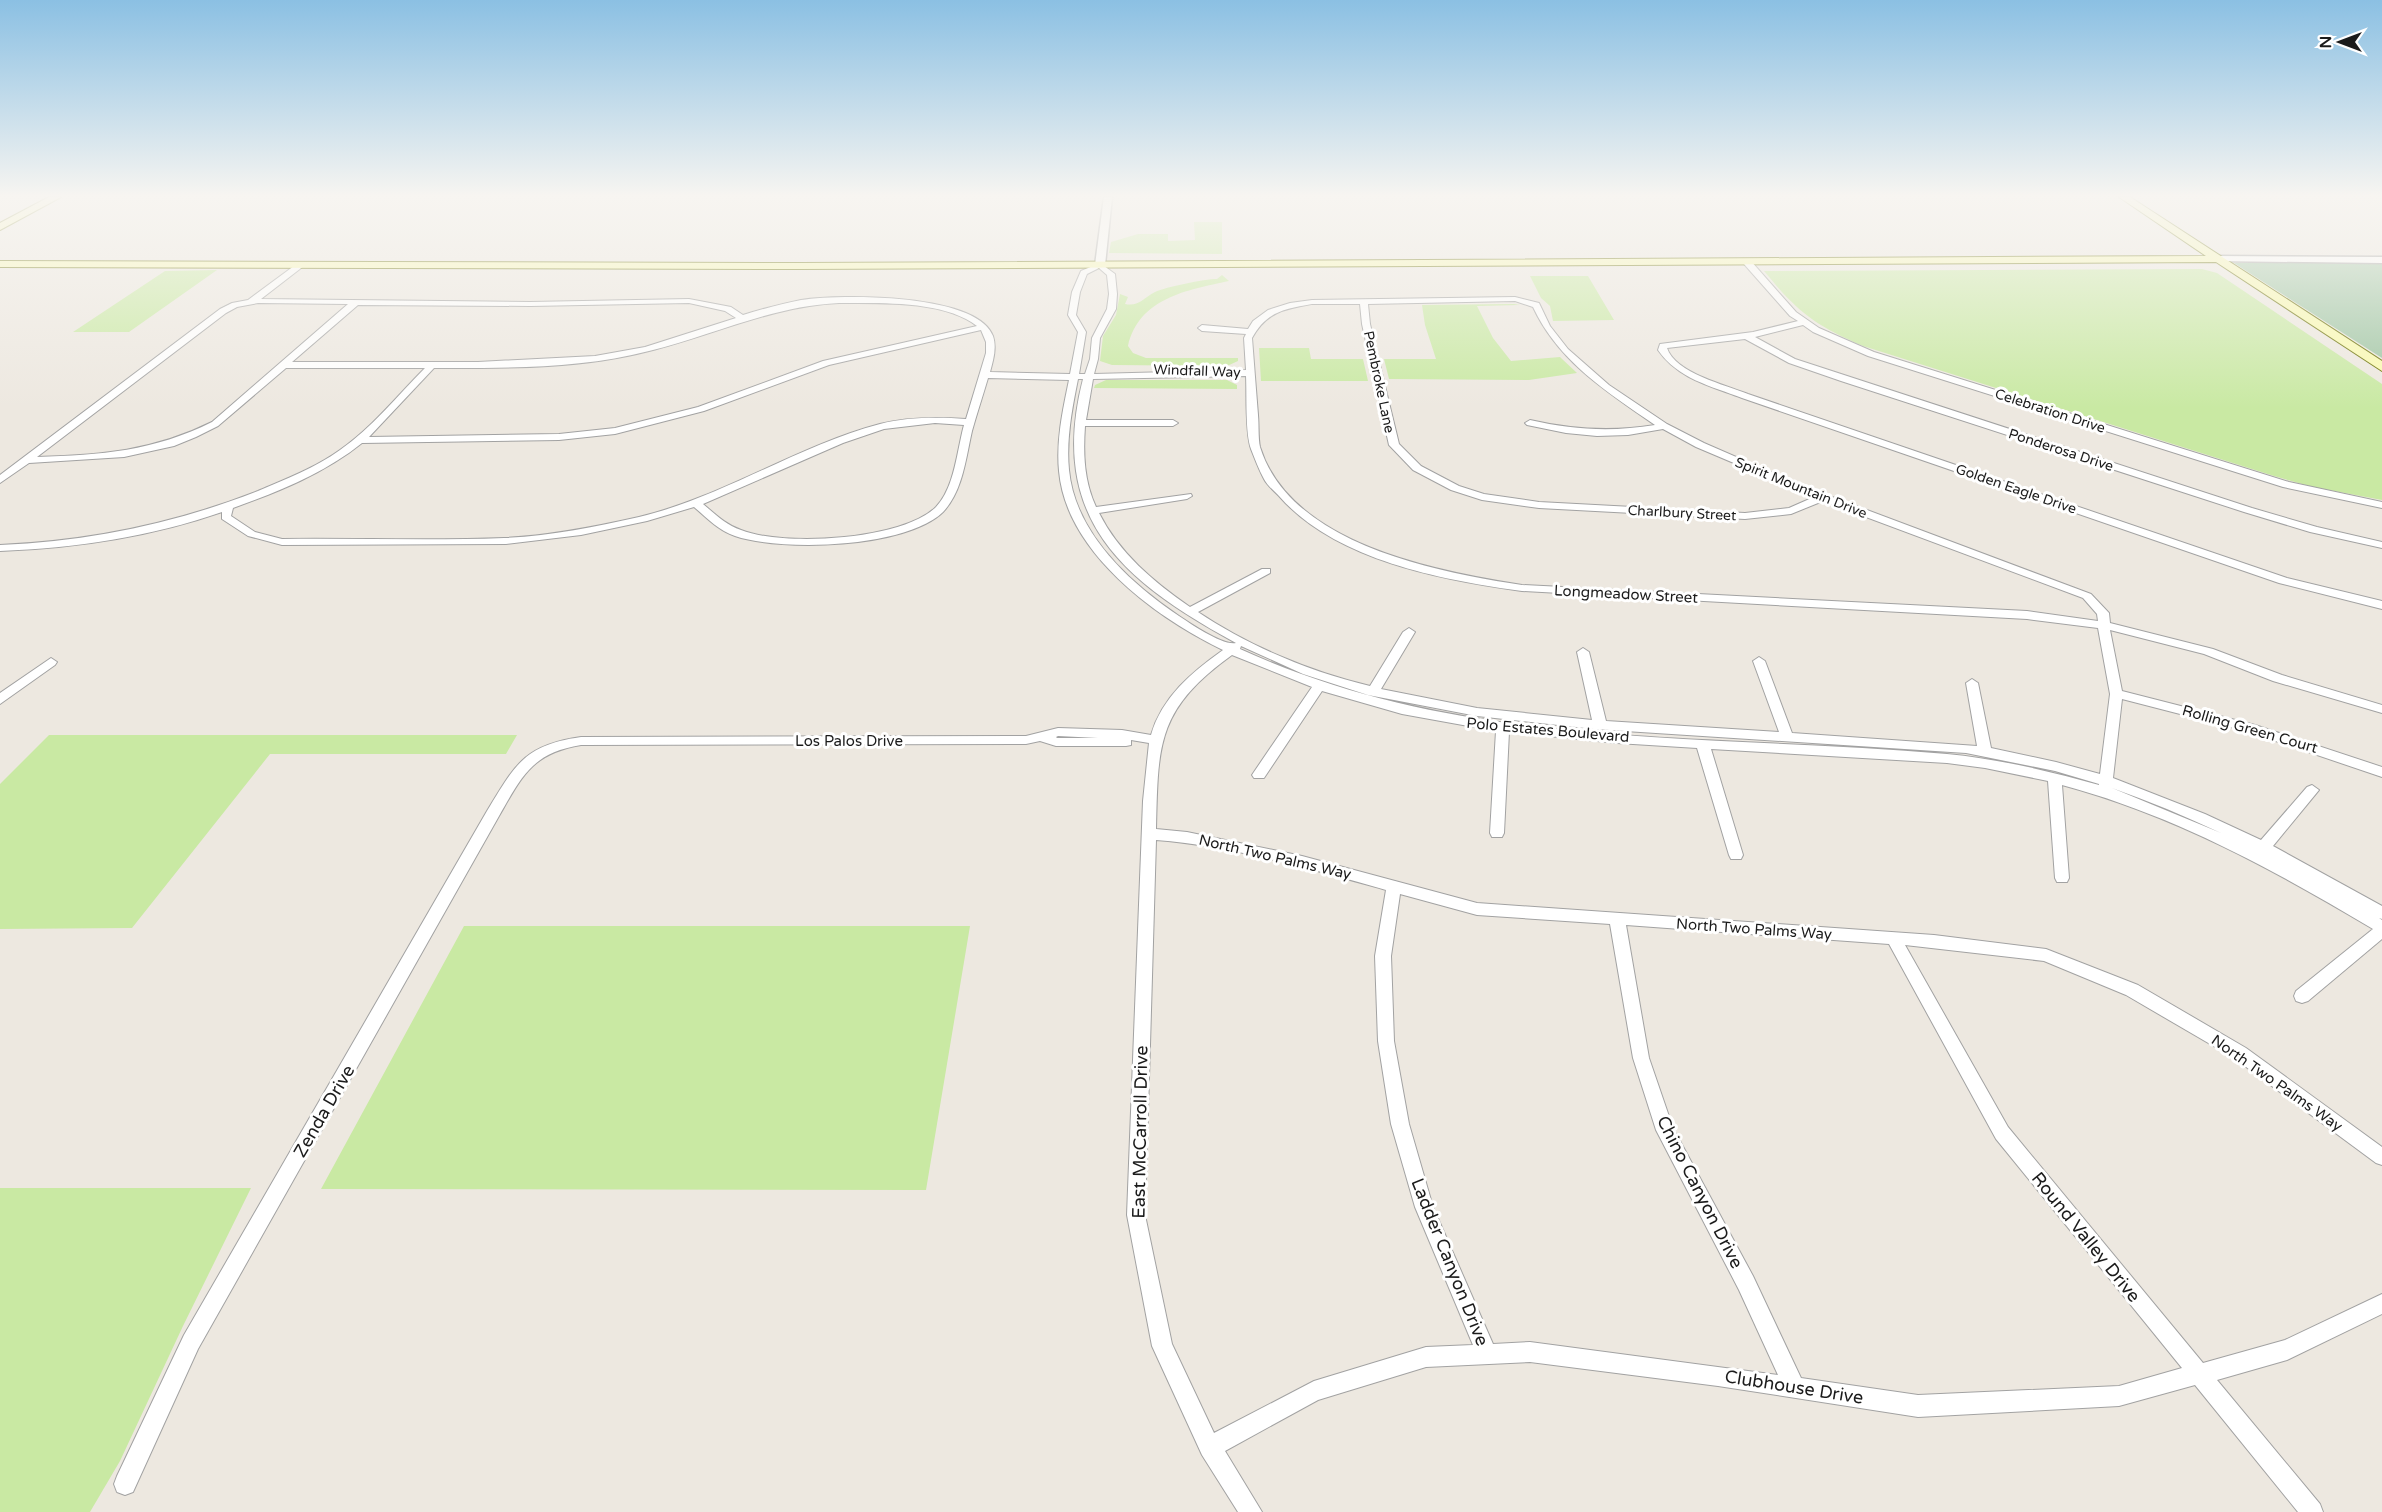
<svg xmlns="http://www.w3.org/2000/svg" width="2382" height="1512" viewBox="0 0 2382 1512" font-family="'Varela Round',sans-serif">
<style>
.grass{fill:#c9e9a3}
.cemetery{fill:#a0c6a4}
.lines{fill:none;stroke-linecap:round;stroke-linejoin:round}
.minor-casing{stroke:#a2a2a2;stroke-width:2}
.tertiary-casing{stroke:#a2a2a2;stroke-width:3}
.secondary-casing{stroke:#6a7003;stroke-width:2}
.minor{fill:#fff;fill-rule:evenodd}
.tertiary{fill:#fff;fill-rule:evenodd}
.secondary{fill:#fafab0;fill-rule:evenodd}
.labels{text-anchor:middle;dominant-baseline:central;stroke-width:6;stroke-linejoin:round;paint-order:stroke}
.far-street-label{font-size:14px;fill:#1b1b1b;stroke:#fff}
.street-label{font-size:15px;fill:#1b1b1b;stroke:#fff}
.near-street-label{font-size:18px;fill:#1b1b1b;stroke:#fff}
</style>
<rect width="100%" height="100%" fill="#ede8e0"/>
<path class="grass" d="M1194 222H1222V254L1109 253 1111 242 1138 234H1168V241L1195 240Z
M2202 269 2217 273 2382 384V500L2313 487 2274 476 1863 346C1813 324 1798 312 1764 271Z
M217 270 129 332H73L165 271Z
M1222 275 1229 281C1187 290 1139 298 1128 346L1133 353 1146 358H1238V361L1227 366 1112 365 1100 361 1103 336 1116 315 1120 294 1128 297 1125 304C1139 307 1143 298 1155 292 1166 287 1204 279 1217 279Z
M1530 276H1588L1614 320 1553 321 1550 306 1541 298Z
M1514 304 1520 305 1477 306 1493 338 1511 361 1560 357 1577 373 1529 380 1389 379 1384 359H1436L1425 325 1422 305Z
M1259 348H1309L1311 359H1363L1368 381H1261Z
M1106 380H1227L1237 385V389L1094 388 1095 385Z
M49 735H517L506 754H270L132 928 0 929V784Z
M464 926H970L926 1190 321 1189Z
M0 1188H251L183 1326 120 1461 90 1512H0Z"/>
<path class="cemetery" d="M2234 263H2382V358Z"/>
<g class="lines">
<g class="minor-casing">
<path id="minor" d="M1744 260H1750L1796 312 1819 328 1874 352 2289 482 2382 502V508L2283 487 1868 356 1813 332 1803 325 1755 337 1795 359 2252 508 2317 527 2382 542V548L2310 532 2244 512 1841 381 1789 363 1745 339 1667 348C1675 373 1726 385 1748 394L2287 578 2382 601V609L2279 583 1742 398C1711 386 1678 379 1658 350L1660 344 1753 332 1798 321 1790 316 1744 264Z
M298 263 305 265 261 299 530 302 689 299 731 307 743 315C762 309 782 304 801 300 840 294 977 293 993 336 997 348 993 361 990 372L1070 374 1078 332 1068 315 1072 292 1081 271 1100 263 1115 274 1117 294 1116 309 1100 338 1098 359 1094 374 1246 370 1244 338 1246 334 1202 331 1198 328 1202 325 1248 329 1253 321 1268 310 1290 303 1312 300 1515 297 1539 303 1550 326 1568 349 1609 385 1667 424 1704 443 1803 486 2091 594 2109 613 2110 623 2213 649 2282 675 2382 705V713L2273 681 2204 654 2110 630 2122 691 2255 725 2382 767V777L2246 731 2122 699 2113 778 2205 814 2261 840 2307 787 2312 785 2319 790 2273 846 2382 906V919L2379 918 2382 920V939L2308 1001 2302 1003 2296 1001 2294 996 2296 991 2373 929C2274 870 2174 815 2062 785L2069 878 2067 882H2057L2055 878 2048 781 1985 768 1947 763 1711 749 1743 855 1741 859H1731L1729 855 1697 748 1617 743 1509 732 1504 833 1502 837H1492L1490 833 1496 731 1402 714 1322 691 1264 778H1254L1252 775 1254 772 1312 687 1232 655C1157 709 1158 743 1156 829L1187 832 1302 856 1477 903 1934 935 2046 949 2138 985 2246 1048 2382 1147V1165L2376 1163 2234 1058 2126 995 2044 961 1905 945 2008 1127 2203 1363 2285 1340 2382 1294V1314L2287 1360 2217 1380 2320 1504 2323 1512H2298L2195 1385 2119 1406 1918 1417 1718 1386 1530 1362 1426 1367 1318 1400 1225 1451 1262 1512H1238L1202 1455 1152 1346 1127 1215 1143 801 1149 743 1131 740V745L1126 746H1056L1040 741 1026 744 581 745C532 753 522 776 499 816L198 1349 133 1492 125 1495 117 1492 114 1484 117 1476 184 1335 487 811C515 765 524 745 581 737L1026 736 1058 728 1122 730 1151 735C1162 697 1192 672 1223 650 1155 617 1066 552 1059 471 1056 440 1063 409 1069 380L988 378C983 395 977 413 972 431 966 457 963 491 943 512 906 548 782 552 735 536 719 531 707 518 694 507L647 521 581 535 506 544 282 545 248 536 222 519V512C150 537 76 548 0 551V545C90 541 174 524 258 491 286 479 315 468 340 450 372 428 397 396 425 368H286L218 426 196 437 174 446 124 457 29 463 0 483V475L220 309 232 303 248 300ZM1099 268 1107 275 1109 294 1107 309 1092 338 1090 359 1085 374H1079L1086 332 1076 315 1080 292 1087 274ZM1515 301 1533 307C1558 361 1607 392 1655 425 1612 432 1573 430 1530 420L1525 423 1527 425 1566 433 1597 436 1628 435 1663 429 1696 447 1814 497 1789 508 1745 513 1539 502 1484 494 1459 486 1421 466 1399 444 1370 324 1368 304ZM258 303 348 304 212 422C154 451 101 455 37 457L226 313 237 307ZM689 303 725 311 736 318 645 347 595 356 478 362H292L358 305 530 306ZM839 303C879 303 944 300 977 326L823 361 698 407 615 428 559 434 369 437 434 368C506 368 580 369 649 351 714 335 772 306 839 303ZM1312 304H1360L1362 324 1389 445 1413 470 1451 490 1482 500 1539 508 1745 519 1791 514 1823 501 2083 598 2097 614 2098 621 2027 611 1522 585C1436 572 1290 544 1260 447 1258 438 1259 425 1258 415 1256 390 1254 364 1252 338 1266 312 1284 309 1312 304ZM981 330 986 342V353L966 419C938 417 907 417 880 424 797 446 723 497 639 517 595 527 549 536 504 538 431 541 356 538 282 539L255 532 231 516 233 508C278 492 325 473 362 443L559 440 615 434 704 411 829 365ZM1246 376C1247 395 1245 433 1251 449 1255 459 1259 470 1264 479 1267 485 1274 491 1279 496 1335 560 1441 580 1522 591L2027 619 2098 628 2110 694 2100 774 2056 762 1991 748 1978 683 1972 679 1966 683 1977 746 1792 733 1765 661 1759 657 1753 661 1779 732 1606 721 1589 652 1583 648 1577 652 1592 720 1477 708 1381 689 1415 632 1409 628 1403 632 1370 686C1310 672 1249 646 1198 612L1270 573V569H1262L1190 607C1154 582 1119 553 1099 513L1187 499 1192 496 1191 494 1096 507C1084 481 1083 454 1085 426H1173L1178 423 1173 420H1086L1093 379ZM1078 379H1083C1047 519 1124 582 1236 643 1223 646 1191 624 1179 616 1130 583 1075 533 1069 470 1066 440 1072 409 1078 379ZM935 423 964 425C957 450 955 487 936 507 903 540 783 547 741 530 726 525 715 514 703 504L843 443 884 429ZM1241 646 1303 674 1368 695 1477 716 1594 729 1966 753 2055 771 2099 784V785C2049 771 1999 759 1947 754 1707 733 1465 752 1240 649ZM1056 737 1058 736 1098 738H1057ZM2112 788C2149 801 2185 816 2221 833ZM1156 840C1234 846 1311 869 1386 890L1375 956 1378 1041 1391 1124 1415 1207 1473 1345 1426 1347 1314 1381 1214 1433 1172 1344 1145 1215ZM1400 894 1477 915 1610 924 1633 1058 1656 1130 1739 1290 1778 1375 1530 1342 1493 1344 1433 1207 1409 1124 1394 1041 1391 956ZM1626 925 1889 944 1996 1139 2182 1368 2119 1386 1918 1395 1801 1378 1753 1276 1673 1128 1649 1058Z
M51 658 57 662 55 665 0 704V693Z"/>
</g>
<g class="tertiary-casing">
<path id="tertiary" d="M1104 197H1112L1105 265 1100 268 1095 265Z
M2217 256 2382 257V263L2214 261V257Z"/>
</g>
<g class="secondary-casing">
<path id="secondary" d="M49 197H61L0 230V223Z
M2119 197H2130L2382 361V371L2216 262 801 269 0 267V261L801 263 2206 256Z"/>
</g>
<use href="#minor" class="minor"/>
<use href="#tertiary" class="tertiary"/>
<use href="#secondary" class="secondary"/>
</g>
<linearGradient id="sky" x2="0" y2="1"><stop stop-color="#8bc0e3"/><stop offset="0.48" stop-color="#f7f5f1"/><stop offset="1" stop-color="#f7f5f1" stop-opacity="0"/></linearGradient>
<rect width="2382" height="408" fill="url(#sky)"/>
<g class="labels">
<g class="far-street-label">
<text transform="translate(1197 371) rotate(2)">Windfall Way</text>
<text transform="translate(1379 382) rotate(78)">Pembroke Lane</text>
<text transform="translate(2050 411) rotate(18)">Celebration Drive</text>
<text transform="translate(2061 450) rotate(18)">Ponderosa Drive</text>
<text transform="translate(1801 488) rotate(22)">Spirit Mountain Drive</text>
<text transform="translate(2016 489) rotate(19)">Golden Eagle Drive</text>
<text transform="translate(1682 513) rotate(3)">Charlbury Street</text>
</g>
<g class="street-label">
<text transform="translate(1626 594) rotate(3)">Longmeadow Street</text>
<text transform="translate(2250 729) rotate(16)">Rolling Green Court</text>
<text transform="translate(1548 730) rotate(5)">Polo Estates Boulevard</text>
<text x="849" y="741">Los Palos Drive</text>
<text transform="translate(1275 857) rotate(13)">North Two Palms Way</text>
<text transform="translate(1754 929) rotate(4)">North Two Palms Way</text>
<text transform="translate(2277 1083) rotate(35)">North Two Palms Way</text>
</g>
<g class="near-street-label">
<text transform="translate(324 1111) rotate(-60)">Zenda Drive</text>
<text transform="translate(1140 1132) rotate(-89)">East McCarroll Drive</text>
<text transform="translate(1700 1192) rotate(63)">Chino Canyon Drive</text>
<text transform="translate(2086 1237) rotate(51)">Round Valley Drive</text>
<text transform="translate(1450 1262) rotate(68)">Ladder Canyon Drive</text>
<text transform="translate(1794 1387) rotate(9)">Clubhouse Drive</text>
</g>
</g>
<g transform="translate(2340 42) rotate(270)" stroke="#ffffff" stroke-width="4.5" paint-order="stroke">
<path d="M0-4.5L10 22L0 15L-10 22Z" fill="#1b1b1b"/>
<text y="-9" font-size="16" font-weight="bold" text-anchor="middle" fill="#1b1b1b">N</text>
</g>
</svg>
